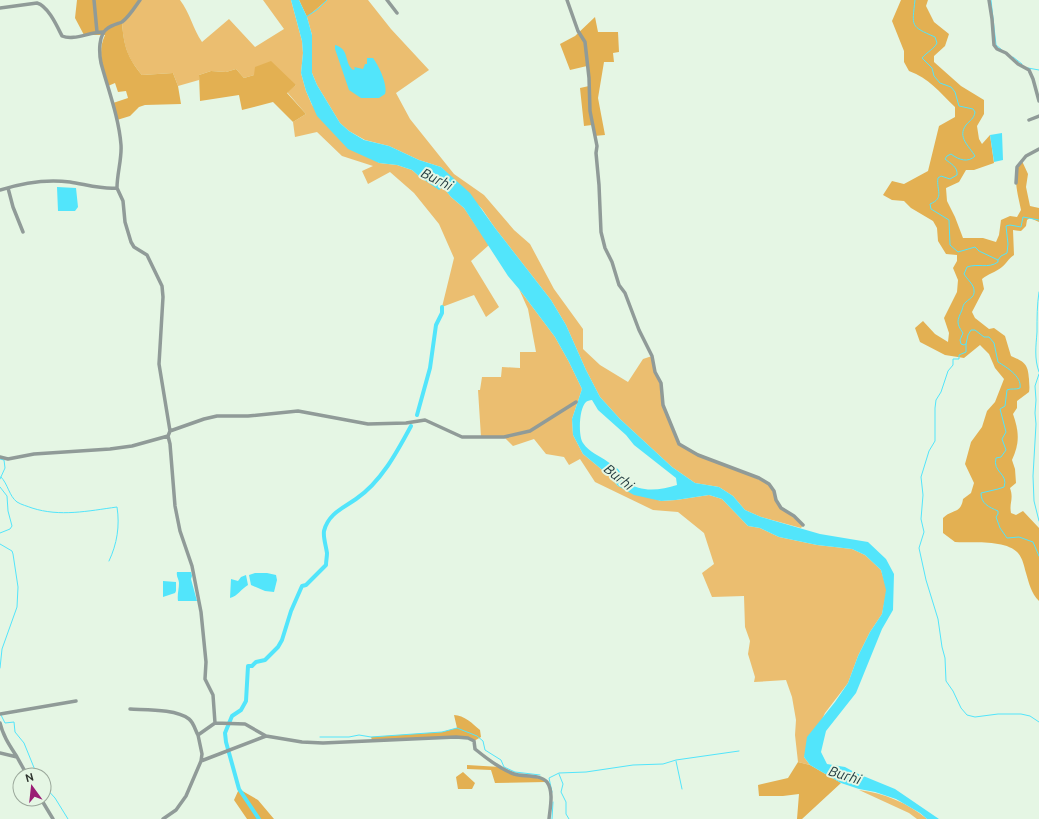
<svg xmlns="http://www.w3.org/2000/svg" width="1039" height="819" viewBox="0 0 1039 819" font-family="Ubuntu,sans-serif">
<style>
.green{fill:#ebbe70}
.forest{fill:#e3b052}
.water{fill:#52e5fb;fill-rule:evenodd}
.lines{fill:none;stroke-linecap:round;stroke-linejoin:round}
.stream{stroke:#52e5fb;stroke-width:1}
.canal{stroke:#52e5fb;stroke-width:4}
.minor{stroke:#909b98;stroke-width:3.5}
.labels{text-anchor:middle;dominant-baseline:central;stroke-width:4;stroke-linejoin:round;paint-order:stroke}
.water-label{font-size:14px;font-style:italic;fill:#223a3f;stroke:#e5f6e4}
</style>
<rect width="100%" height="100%" fill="#e5f6e4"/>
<path class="green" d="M142 0H180C190 13 193 29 202 42L229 19 255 47 284 29 263 0H291L302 41 303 53 301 73 306 91 312 105 379 163 397 165 412 170 420 177 443 187 451 197 464 208 489 245 471 261 499 307 486 317 474 295 442 307 454 258 439 224 414 193 390 172 368 184 362 171 373 166 342 156 317 132 295 137 293 122 306 114 287 92 296 85 254 75 244 78 236 69 226 72 211 71 199 75V80L178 86 173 73 142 75C127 57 124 47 122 23Z
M327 0H368L391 29 429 70 396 93 410 119 454 174 484 195 514 230 530 244 554 289 583 329V349L600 365 628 382 643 359 652 356 655 372 661 383 663 405 679 444 690 450 769 484 781 508 803 525 801 528 761 517 745 510 733 496 719 487 695 483 672 467 620 419 600 397 586 370 566 325 551 300 495 228 482 209 441 167 419 160 389 146 365 140 349 131 340 123 317 85 312 73V35L307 17Z
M519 289 555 337 569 362 582 389 572 419 573 435 583 454 606 473 618 486 661 501 676 500 709 495 722 499 748 526 760 528 779 537 817 545 852 549 865 555 881 570 887 590 882 614 870 632 858 656 848 683 825 713 804 757 810 765 798 762 795 735 796 720 792 697 786 680 754 682 755 677 748 654 750 641 745 627 744 596 712 597 702 573 714 564 704 533 678 512 653 510 595 482 580 459 569 465 564 457 546 454 534 439 513 446 504 437H481L478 390H480L482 377H501L502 367 520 368V352H536L528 309Z
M859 790C884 793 908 803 927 819H917L909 813Z"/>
<path class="forest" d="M77 0H142L122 23C124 46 127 57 142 75L173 73 178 86 181 104 145 105 139 107 130 116 117 120 113 103 128 98 126 91 118 92 115 83 108 86C103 69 97 52 105 35H84L75 18Z
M299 0H327L307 17Z
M901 0H928L926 6 934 22 949 34 945 46 934 56V62L961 86 984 100V114L977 126 979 139 982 144 990 135 994 163 974 170H966L959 182 946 188 947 201 955 217 963 238H983L996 242 999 235 1001 220 1010 216 1017 217 1021 210C1018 194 1011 174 1022 161L1028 174 1026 187 1030 206 1039 208V222L1030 218 1027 220 1026 226 1021 231 1013 230 1014 255C1008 259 1007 263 1002 267 996 272 988 274 982 279L984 289 972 312 975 318 989 329 994 328 1005 336 1011 356C1025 362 1028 364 1029 379 1029 384 1030 387 1029 392L1017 401V408L1013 414C1019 431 1020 443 1012 460L1015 469 1016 483 1010 488C1014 499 1009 503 1011 513L1016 515 1023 511 1039 528V601C1031 593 1029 583 1026 573 1024 566 1023 559 1018 553 1006 539 971 543 955 542L943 533V518C952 509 961 514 963 499L971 493 974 483 965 464 971 442 982 427 987 411 995 402 1004 379 995 368 989 354 980 345 964 358 945 355 920 342 915 328 923 321 935 334 948 342 949 333 944 318 957 292 958 280 953 268 957 261V255L946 254 938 241 937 228 933 221 911 208 904 201 892 200 883 195 892 181 904 184 928 171 939 126 955 117V107C939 92 929 78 909 71L904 62V51L892 21Z
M595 17 598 32H618L619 52 613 53 614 62H604L598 98 605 135 594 136 592 125 584 126 580 88 589 86 587 66 570 70 560 44 575 36Z
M271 61 296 85 287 93 306 114 293 122 273 102 242 110 239 95 200 101 199 75 211 71 226 72 236 69 244 78 254 75 255 67Z
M454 715C464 715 473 724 480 730L481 737 474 741 468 738 372 740 371 737 442 732 457 728Z
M798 762 810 765 841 783 802 819H797L799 794 783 796H759L758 785 788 778Z
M467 765 500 767 514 774 542 779 546 782 495 783 491 770 467 769Z
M463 772 475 783 472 789H458L456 777Z
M239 789 258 800 274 819H247L234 800Z"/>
<path class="water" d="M291 0H299L307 17 312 35V73L317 85 340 123 349 131 364 140 389 146 419 160 441 167 470 193 495 228 551 300 566 325 586 370 600 397 620 419 672 467 695 483 719 487 733 496 745 510 761 517 820 534 868 542 886 559 894 574 893 610 882 629 856 693 826 731 821 752 827 764 845 767 856 773 895 789 939 819H927L920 813 896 799 875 792 859 789 841 783 810 765 804 757 807 737 835 702 848 683 858 656 870 632 882 614 886 590 881 570 865 555 852 549 817 545 779 537 760 528 748 526 722 499 709 495 676 500 661 501 634 495 618 486 606 473 583 454 573 435 572 419 582 389 569 362 555 337 519 289 508 276 464 208 451 197 443 187 439 190 420 177 412 170 397 165 379 163 348 149 317 116 306 91 301 73 303 53 302 41ZM592 400 598 410 626 435 634 445 676 478 677 485C661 490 641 493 627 482 623 479 621 473 618 469 615 466 611 464 608 462 600 456 589 452 583 443 578 436 579 408 586 402 587 401 590 400 592 400Z
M335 45C350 49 344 63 353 70L355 69 354 67 363 69 365 64H367V58H373C379 66 388 85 385 94L379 98H361L349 90 335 49Z
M1002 133 1003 160 994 162 990 135Z
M57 187 76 188 78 207 75 211H58Z
M177 572H191L192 576 191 579 197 601H178C177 595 179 589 179 583 179 579 176 577 177 572Z
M255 573H267L276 575 277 580 274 592 265 591 251 585 249 575Z
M246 575 248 585C241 589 238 596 230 598L231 579 238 581 241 577Z
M163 581 176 582V591L175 593 163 597Z"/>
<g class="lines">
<path class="stream" d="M915 0C912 27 910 26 935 37L937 43C934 49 927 52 922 58L932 68 934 76 940 83 951 87 955 92 959 106 973 109 975 112C974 119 970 120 966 125 957 137 969 146 975 156 968 163 959 160 951 154L947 156 945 159C951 164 958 167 957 175L950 179 941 176 938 178C936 190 945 198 930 204L931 209 949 220 950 245 958 252 975 247 979 251 998 260V262C988 269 978 263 967 267L964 274C967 279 974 285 974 290 975 297 970 298 966 302 963 304 963 307 962 310 957 321 956 323 963 333L960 340 961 344 964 345 966 344 968 335 971 330H975L984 337H989L994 343 998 362C1006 367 1022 376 1020 388 1016 390 1011 388 1007 390L1005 406 1000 409 1006 432 1002 439 1006 450 1001 457 996 458C992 472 1009 474 1004 487L998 489 981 493C981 504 989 507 998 511V514L996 517 1000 528 1007 538 1019 537 1033 542 1039 556
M991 0 996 45 1002 50
M306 17 318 9 327 0
M1013 57 1022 64
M1028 68 1039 70
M998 260 1001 256 1007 253 1008 244 1006 226 1010 225 1021 227 1023 217 1039 220
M1039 292C1037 305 1037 318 1037 332 1036 346 1034 358 1039 372
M966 344V352L959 355V359H953V365L948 371 941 392 936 400 935 408V441L929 451 921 477 923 495 921 519 924 532 919 548 926 580 938 619 942 647 945 658 946 681 953 691 961 708 967 715 975 717 998 714H1021L1030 716 1039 722
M1039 374 1035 386 1036 400 1035 413 1036 424 1033 476 1034 501 1039 521
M1 477C8 484 9 496 17 502 22 505 27 506 32 508 60 517 88 511 117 507 120 526 117 544 109 561
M0 479 5 468 4 460 0 459
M0 487 7 496 8 511 12 526 10 529 0 533
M0 544 12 551 13 554 18 587 17 607 2 649 0 668
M1 715 5 723 14 722 15 732 24 743 37 775
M320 737H349L359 735 371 737 442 732 457 728 477 736 483 741 485 750 501 760 504 767 515 772 540 775
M676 761 682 789
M559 774 563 784 561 792 566 802V814L569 819
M44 786 55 798 68 819
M552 792 549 778 559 773 586 772 633 765 663 764 676 760 739 751
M552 819 553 802"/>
<path class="canal" d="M417 415 430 368 436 325 442 313V307
M259 819 239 789 226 742 225 733 232 716 241 710 246 701 248 666H252L256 662 265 660 278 647 282 640 291 611 302 586 306 585 326 565C326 561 327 557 327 553 326 546 323 537 324 531 328 514 343 508 356 499 381 482 397 452 411 426"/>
<path class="minor" d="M94 0 97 32
M387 0 397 13
M567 0 578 31 585 42 589 78 590 111 597 146 596 153 599 185 601 232 605 248 612 262 619 285 625 293 639 330 652 356 655 372 661 383 663 405 679 444 698 455 759 478 769 484 774 491 776 500 781 508 794 516 803 525
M989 0 992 19 994 45 997 49 1006 53 1018 64 1029 70 1033 79 1039 101
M0 8 37 3C48 6 57 26 62 36 74 41 89 32 103 32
M1029 120 1039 116
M1016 183 1017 167 1026 156 1039 149
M8 188 13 207 23 232
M117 188 123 201 125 222 131 242 134 247 147 255 162 286 163 297 159 364 170 431
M0 190C22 183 48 179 70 182 84 184 104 190 117 188 117 173 122 159 121 145 119 118 108 89 101 63 99 53 98 34 108 28 112 25 117 24 122 22 129 17 135 7 140 0
M0 457 8 459 34 454 110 449 132 446 168 436 170 431 204 419 217 416H248L298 411 368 424 406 423 425 420 462 437H504L530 431 576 402
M130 709C146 710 176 709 189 719 194 723 195 730 198 735
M0 714 76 701
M0 723C3 736 10 746 17 757
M215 723 245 724 266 736 302 742 323 743 456 737 468 738 474 741 475 749C486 758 500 769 514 774 523 777 540 774 547 782 554 792 550 808 549 819
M0 753 17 757 27 775
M201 761 266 736
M41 799 53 819
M163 819 176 810 186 796 201 761 202 754 198 735 215 723 213 695 205 679 206 662 201 612 192 566 180 531 175 506 170 444 168 436"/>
</g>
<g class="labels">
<g class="water-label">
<text transform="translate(437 179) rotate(26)">Burhi</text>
<text transform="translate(619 477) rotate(38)">Burhi</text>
<text transform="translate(845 775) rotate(17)">Burhi</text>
</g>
</g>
<g transform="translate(32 787) rotate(345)"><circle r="19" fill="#e5f6e4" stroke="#9ba89b"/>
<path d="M0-3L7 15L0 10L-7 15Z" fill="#9a1c74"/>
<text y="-6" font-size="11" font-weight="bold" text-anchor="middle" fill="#2d332d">N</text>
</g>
</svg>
